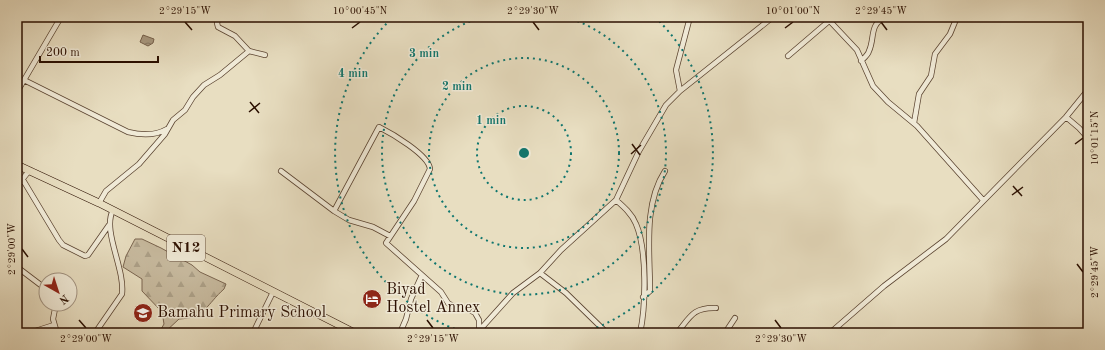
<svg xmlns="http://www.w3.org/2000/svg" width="1105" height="350" viewBox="0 0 1105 350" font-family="'Old Standard TT',serif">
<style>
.forest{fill:url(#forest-firs);stroke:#7a6550}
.water{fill:url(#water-waves);stroke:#76614c}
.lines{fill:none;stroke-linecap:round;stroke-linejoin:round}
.minor-casing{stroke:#5a4330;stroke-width:6}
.highway-casing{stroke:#2b0f00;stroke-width:8}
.minor{stroke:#f0ead7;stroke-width:4.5}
.highway{stroke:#e8dec1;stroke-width:7}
.ticks{fill:none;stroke:#2b0f00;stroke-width:1.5}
.ring{fill:none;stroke:#0f766e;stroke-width:2;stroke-dasharray:2 4}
.labels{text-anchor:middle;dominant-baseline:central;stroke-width:3;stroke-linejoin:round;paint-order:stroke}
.shield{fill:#f0ead7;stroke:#665140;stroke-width:1}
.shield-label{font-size:15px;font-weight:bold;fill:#2b0f00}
.poi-label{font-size:16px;fill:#2b0f00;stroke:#f0ead7;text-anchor:start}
.centre{fill:#0f766e;stroke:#f0ead7;stroke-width:2}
.ring-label{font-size:12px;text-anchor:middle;font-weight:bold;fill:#0f766e;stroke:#f0ead7;stroke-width:3;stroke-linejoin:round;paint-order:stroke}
.neatline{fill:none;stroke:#2b0f00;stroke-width:1.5}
.ticks-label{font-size:10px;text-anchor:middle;fill:#2b0f00}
</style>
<defs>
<pattern id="forest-firs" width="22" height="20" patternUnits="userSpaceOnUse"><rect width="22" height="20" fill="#c8bba0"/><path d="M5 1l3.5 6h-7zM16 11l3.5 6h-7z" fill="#aca088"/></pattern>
<pattern id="water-waves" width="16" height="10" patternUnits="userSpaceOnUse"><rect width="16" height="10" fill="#a8987f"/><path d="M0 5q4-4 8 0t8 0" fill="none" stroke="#897a66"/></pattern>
</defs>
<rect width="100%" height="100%" fill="#e8dec1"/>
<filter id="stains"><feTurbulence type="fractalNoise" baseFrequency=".005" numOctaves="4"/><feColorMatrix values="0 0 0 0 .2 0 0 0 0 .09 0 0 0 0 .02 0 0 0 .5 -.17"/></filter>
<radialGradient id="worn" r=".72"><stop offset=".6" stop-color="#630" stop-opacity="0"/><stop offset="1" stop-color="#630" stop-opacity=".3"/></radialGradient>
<path class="forest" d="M135 239H142L161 248 192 265 200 272 226 284 224 289C207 304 205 318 179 319L164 333 160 331 164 324 162 312 142 291V279L123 267 126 256Z"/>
<path class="water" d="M143 35 154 39 153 43 148 46 140 42Z"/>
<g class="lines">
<g class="minor-casing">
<path id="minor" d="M219 17 217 23 218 27 235 36 249 51 265 55
M826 17 857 50 873 86 888 102 917 126 983 200
M788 56 829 21
M861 61C864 58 868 55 869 51 875 38 869 25 885 17
M24 80 128 132C140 135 155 136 167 129
M680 91 773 17
M17 92 61 17
M1066 117 1079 128 1088 138
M914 123 919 94 931 76 935 54 950 34 957 17
M281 171 334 211 349 220 373 227 390 236
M23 180 59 240 63 245 85 256 88 255 109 225
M17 186 29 171
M616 200C624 207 632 214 636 224 647 249 646 306 640 333
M99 203 106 191 139 164 165 134 173 120 185 110 193 97 204 85 220 75 249 51
M334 211 379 127C391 133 429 155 430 169L414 201 386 243 441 292 448 303 456 308 468 309 475 313 479 320V331
M17 267 46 289
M540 273 566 293 607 333
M643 297 650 291C650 252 643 205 665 171
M56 304 53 319 57 333
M29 333 54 325
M95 333 122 294C125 268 102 231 113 210
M253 333 273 292
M337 333 342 327
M400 333 406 319 411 299 422 275
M477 333 513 293 540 273 561 250 616 200 639 151 666 105 680 91 676 70 690 17
M677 333C690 317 693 307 716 308
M725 333 735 318
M830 333 884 286 946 239 1066 117 1088 90
M834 333 846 331 852 333"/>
</g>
<g class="highway-casing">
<path id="highway" d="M17 165 99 203 355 333"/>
</g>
<use href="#minor" class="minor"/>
<use href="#highway" class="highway"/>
</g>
<path class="ticks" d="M185 22 192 30M533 22 539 30M881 22 887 30M352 28 360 22M785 28 793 22M250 102 259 113M249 112 260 103M632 144 640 155M1075 144 1083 138M631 154 641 145M1013 186 1022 196M1012 195 1023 187M22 249 28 257M1077 264 1083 272M79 320 86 328M427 320 433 328M775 320 781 328"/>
<g class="ring">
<circle cx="524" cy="153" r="47"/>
<circle cx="524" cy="153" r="95"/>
<path d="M566 17A142 142 0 1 1 482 17"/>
<path d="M466 333A189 189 0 0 1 393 17M655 17A189 189 0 0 1 582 333"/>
</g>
<defs>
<g id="hotel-disc" transform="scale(1)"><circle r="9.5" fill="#8f2418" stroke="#f0ead7"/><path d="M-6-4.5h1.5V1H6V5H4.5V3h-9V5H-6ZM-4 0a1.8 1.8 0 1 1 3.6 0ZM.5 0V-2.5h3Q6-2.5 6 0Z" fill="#fff"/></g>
<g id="school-disc" transform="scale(1)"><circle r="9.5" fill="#8f2418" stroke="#f0ead7"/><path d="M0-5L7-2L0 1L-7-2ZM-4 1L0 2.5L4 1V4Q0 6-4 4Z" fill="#fff"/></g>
</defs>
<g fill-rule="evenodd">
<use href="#hotel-disc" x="372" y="299"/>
<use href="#school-disc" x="143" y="313"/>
</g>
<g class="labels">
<rect class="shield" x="167" y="235" width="38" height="26" rx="3"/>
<g class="shield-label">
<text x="186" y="248">N12</text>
</g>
<g class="poi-label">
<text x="386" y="290">Biyad<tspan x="386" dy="18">Hostel Annex</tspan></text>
<text x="157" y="313">Bamahu Primary School</text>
</g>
</g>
<circle cx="524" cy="153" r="6" class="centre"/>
<g class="ring-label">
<text x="424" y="57">3 min</text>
<text x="353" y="77">4 min</text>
<text x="457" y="90">2 min</text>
<text x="491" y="124">1 min</text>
</g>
<rect width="1105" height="350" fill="none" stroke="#e8dec1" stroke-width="44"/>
<g transform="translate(58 292) rotate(141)"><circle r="19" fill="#f0ead7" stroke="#a19281"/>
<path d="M0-3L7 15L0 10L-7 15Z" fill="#8f2418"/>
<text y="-6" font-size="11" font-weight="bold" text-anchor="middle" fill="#2b0f00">N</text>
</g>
<path d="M40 56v6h118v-6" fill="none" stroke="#2b0f00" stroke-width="2"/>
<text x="46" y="56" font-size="12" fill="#2b0f00" stroke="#f0ead7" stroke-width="3" paint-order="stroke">200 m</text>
<rect x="22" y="22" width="1061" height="306" class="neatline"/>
<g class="ticks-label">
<text x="185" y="14">2°29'15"W</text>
<text x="360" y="14">10°00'45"N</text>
<text x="533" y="14">2°29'30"W</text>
<text x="793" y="14">10°01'00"N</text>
<text x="881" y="14">2°29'45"W</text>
<text transform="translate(1094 138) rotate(-90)" y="4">10°01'15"N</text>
<text transform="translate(11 249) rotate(-90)" y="4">2°29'00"W</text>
<text transform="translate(1094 272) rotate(-90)" y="4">2°29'45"W</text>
<text x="86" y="342">2°29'00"W</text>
<text x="433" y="342">2°29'15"W</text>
<text x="781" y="342">2°29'30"W</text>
</g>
<rect width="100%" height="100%" filter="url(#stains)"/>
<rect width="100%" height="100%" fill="url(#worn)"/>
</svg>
